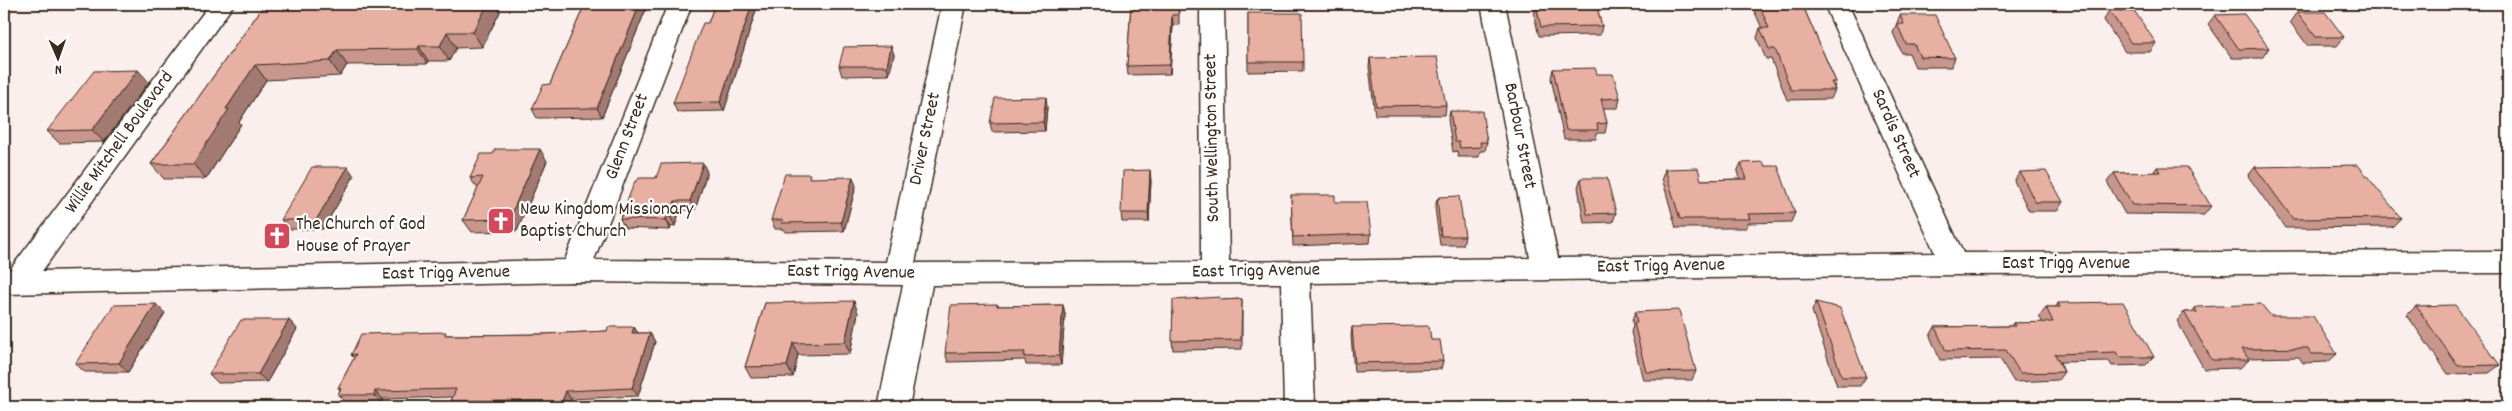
<svg xmlns="http://www.w3.org/2000/svg" width="2512" height="411" viewBox="0 0 2512 411" font-family="Dekko,sans-serif">
<style>
.lines{fill:none;stroke-linecap:round;stroke-linejoin:round}
.minor-casing{stroke:#3b2a1e;stroke-width:3}
.minor{fill:#fff;fill-rule:evenodd}
.wall{fill:#c8968c;stroke:#3b2a1e}
.shaded-wall{fill:#a27a72;stroke:#3b2a1e}
.building{fill:#e8afa3;stroke:#3b2a1e}
.labels{text-anchor:middle;dominant-baseline:central;stroke-width:4.5;stroke-linejoin:round;paint-order:stroke}
.street-label{font-size:19px;fill:#3b2a1e;stroke:#fff}
.poi-label{font-size:19px;fill:#3b2a1e;stroke:#fff;text-anchor:start}
</style>
<rect width="100%" height="100%" fill="#faefed"/>
<filter id="ink" filterUnits="userSpaceOnUse"><feTurbulence type="fractalNoise" baseFrequency=".02" numOctaves="2"/><feDisplacementMap in="SourceGraphic" scale="10" xChannelSelector="R" yChannelSelector="G"/><feConvolveMatrix kernelMatrix="1 2 1 2 8 2 1 2 1" color-interpolation-filters="sRGB"/></filter>
<g filter="url(#ink)">
<g class="lines">
<g class="minor-casing">
<path id="minor" d="M210 4H234L42 271 565 260 668 4H692L594 260 886 262 942 4H966L915 263 1201 262 1200 4H1224L1229 262 1530 258 1481 4H1505L1558 258 1935 253 1824 4H1848L1963 253 2508 251V273L1954 275 1310 283 1315 407H1284L1281 283 932 285 909 407H878L903 285 575 282 4 294V272L9 271Z"/>
</g>
<use href="#minor" class="minor"/>
</g>
<path class="wall" d="M265 4H496L500 12 482 47 456 48 449 61H428L427 64 347 65 340 76 266 80 239 122 241 124 206 179H164L151 164Z
M585 4H648L602 117 537 118 532 109 550 84Z
M715 4H758L724 111 677 112 673 103 708 23Z
M1131 4H1179V25H1173L1170 74 1128 75 1127 66Z
M1550 4H1596L1602 26 1600 35 1539 36 1534 15 1536 6H1551Z
M1751 4H1802L1836 82 1834 88 1835 90 1831 99 1787 100 1771 59H1766L1757 38 1760 28H1762Z
M2109 10 2156 43 2150 52H2125L2104 20Z
M2297 12 2344 37 2337 46H2308L2290 22Z
M1248 13 1303 62V71L1248 72Z
M1900 15 1955 58 1951 67H1915L1909 53H1902L1893 33Z
M2215 15 2269 48 2262 58H2232L2208 24Z
M891 46 894 55 889 75 842 76 839 66Z
M1370 58 1446 105 1445 115H1375L1369 67Z
M1553 69 1597 74 1620 98 1618 108H1603L1607 123 1605 133H1597L1596 139H1564L1551 78Z
M149 82 104 142 59 143 47 131Z
M1047 107 1045 131 992 132 990 123Z
M1450 111 1487 142 1485 151H1480L1479 157H1458L1457 151 1453 152 1448 120Z
M547 161 517 231 472 232 463 220 478 189 470 178Z
M1741 163 1765 166 1795 213 1791 222 1748 223 1746 228H1676L1662 178 1665 169 1701 180 1740 179 1737 172Z
M2157 167 2211 206 2204 215 2125 214 2107 182 2114 173H2153Z
M2255 167 2401 218 2392 227 2285 228 2248 176Z
M707 172 695 210H680L675 226 671 227 670 230 625 228 620 219 637 181 656 178Z
M2020 172 2063 202 2057 211H2029L2014 181Z
M354 176 323 229H289L281 220Z
M811 178 856 186 844 231 786 232 784 229H775L771 220Z
M1581 178 1616 213 1613 222 1584 223 1578 187Z
M1151 180 1149 222H1122L1121 213Z
M1291 195 1335 202 1371 234 1370 243 1293 246Z
M1439 197 1465 236 1463 245H1440L1435 208 1437 199H1438Z
M1242 299V349L1173 350 1172 341 1220 300Z
M1816 302 1866 377 1860 386H1837L1812 311Z
M765 303 858 313 850 354 798 355 793 377 751 378 745 367Z
M2058 303 2154 357 2146 365 2112 366 2109 361 2060 362 2064 372 2058 380 2014 382 2000 359 1940 360 1930 336 1935 327 2011 326 2013 323H2043L2039 316 2046 307H2056Z
M997 304 998 306 1063 305 1065 314 1061 365H1026L1025 360 948 362 945 353Z
M2416 306 2500 365 2489 373 2448 374 2407 315Z
M2195 308 2271 316 2337 354 2328 362 2303 363 2299 357 2248 358 2249 360 2240 368 2204 369 2177 321 2184 312H2192Z
M1635 312 1696 371 1692 380H1643L1631 332 1633 326 1632 321Z
M165 313 128 372H85L75 364Z
M289 320 297 329 267 382 218 383 209 374Z
M634 327 638 333H650L655 342 638 396 571 399 569 407H457L451 401 453 397 383 399 381 403H346L338 395 340 390 338 388 354 358 351 355 447 335H461L546 334 607 331Z
M1352 327 1431 340 1443 361 1441 369 1354 372 1351 336Z"/>
<path class="shaded-wall" d="M488 4H496L500 12 482 47 473 32Z
M640 4H648L602 117 597 108Z
M752 4H758L724 111 720 102Z
M1172 15 1173 25 1170 74V65Z
M447 32 456 48 449 61 440 46Z
M419 46 428 61 427 64 418 49Z
M891 46 894 55 889 75 887 66Z
M337 50 347 65 340 76 330 61Z
M255 65 266 80 239 122 241 124 206 179 193 164 226 109Z
M138 70 149 82 104 142 92 130Z
M1046 97 1047 107 1045 131 1043 122Z
M540 149 547 161 517 231 509 219Z
M703 163 707 172 695 210 690 201Z
M348 167 354 176 323 229 316 220Z
M1150 170 1151 180 1149 222 1148 213Z
M853 177 856 186 844 231 841 222Z
M675 201 680 210 675 226 670 217Z
M666 218 671 227 670 230 666 220Z
M854 301 858 313 850 354 845 342Z
M156 304 165 313 128 372 119 363Z
M1063 305 1065 314 1061 365 1059 356Z
M289 320 297 329 267 382 258 374Z
M634 327 639 335 632 333Z
M650 333 655 342 638 396 632 388Z
M793 343 798 355 793 377 787 366Z
M375 391 383 399 381 403 374 395Z
M566 391 571 399 569 407H560Z"/>
<path class="building" d="M265 4H488L473 32H447L440 46H419L418 49 337 50 330 61 255 65 226 109H229L193 164H151Z
M585 4H640L597 108 532 109 543 85 550 84Z
M715 4H752L720 102 673 103 703 23H708Z
M1131 4H1179L1178 15H1172L1170 65 1127 66Z
M1555 4H1596L1602 26 1541 27 1536 6H1555Z
M1759 4H1802L1836 82H1831L1835 90H1791L1775 49H1769L1760 28H1769Z
M2109 10 2135 12 2156 43H2131Z
M2297 12H2325L2344 37H2316Z
M1248 13H1302L1303 62H1248Z
M2244 14 2269 48 2239 49 2215 15Z
M1900 15H1935L1955 58 1920 57 1914 44H1906L1897 24H1904Z
M891 46 887 66H839L844 47Z
M1437 57 1446 105 1376 106 1370 58Z
M1595 68 1597 74H1613L1620 98 1601 99 1607 123 1597 124 1598 130H1566L1553 69Z
M138 70 92 130 47 131 94 71Z
M1046 97 1043 122 990 123 995 98Z
M1450 111H1482L1487 142H1480L1481 147 1460 148 1459 142H1455Z
M495 149H540L509 219 463 220 483 177 470 178 481 154H493Z
M1763 162 1765 166H1778L1795 213 1748 214 1750 219H1680L1665 169 1698 168 1701 180 1747 179 1741 163Z
M703 163 690 201H675L670 217 666 218V220L620 219 635 181H637L639 178H656L661 164Z
M2358 165 2401 218 2293 219 2255 167Z
M312 167H348L316 220H281Z
M2157 167H2187L2211 206 2132 205 2114 173 2160 172Z
M1150 170 1148 213H1121L1123 171Z
M2046 171 2063 202H2035L2020 172Z
M785 174H810L809 178 853 177 841 222 782 223 783 220H771Z
M1581 178H1607L1616 213 1587 214Z
M1291 195H1335V202H1367L1371 234 1293 237Z
M1459 196 1465 236H1441L1437 199H1439V197Z
M1220 297V300L1242 299 1241 340 1172 341 1173 300Z
M854 301 845 342 793 343 787 366 745 367 765 303Z
M1816 302 1840 308 1866 377H1842Z
M2123 302 2154 357H2119L2116 352 2055 354 2064 372 2020 373 2006 350 1946 351 1935 327 2015 326 2013 323 2053 322 2046 307H2060L2058 303Z
M156 304 119 363 75 364 114 305Z
M997 304V306L1063 305 1059 356 1024 357 1025 352 945 353 951 305Z
M2261 304 2271 316H2313L2337 354H2311L2308 348 2242 349 2249 360H2212L2184 312H2197L2195 308 2198 307Z
M2455 305 2500 365 2458 366 2416 306Z
M1679 310 1696 371 1646 372 1634 323H1637L1635 312Z
M241 320H289L258 374H209Z
M1429 326 1431 340H1440L1443 361 1355 363 1352 327Z
M608 327H634L632 333H650L632 388 566 391 560 407H518L521 400 451 401 456 389 375 391 374 395H338L341 388H338L356 354 351 355 361 334 446 332 445 335H461L546 334 607 331Z"/>
</g>
<defs>
<g id="church-square" transform="scale(1.4375)"><rect x="-9" y="-9" width="18" height="18" rx="4" fill="#d1495b" stroke="#fff"/><path d="M-1.2-6h2.4v3.5h3.3v2.4h-3.3V6h-2.4V-.1h-3.3v-2.4h3.3Z" fill="#fff"/></g>
</defs>
<g fill-rule="evenodd">
<use href="#church-square" x="501" y="221"/>
<use href="#church-square" x="277" y="236"/>
</g>
<g class="labels">
<g class="street-label">
<text transform="translate(1895 134) rotate(66)">Sardis Street</text>
<text transform="translate(1519 136) rotate(79)">Barbour Street</text>
<text transform="translate(628 137) rotate(-69)">Glenn Street</text>
<text transform="translate(1213 138) rotate(-91)">South Wellington Street</text>
<text transform="translate(926 139) rotate(-78)">Driver Street</text>
<text transform="translate(120 143) rotate(-54)">Willie Mitchell Boulevard</text>
<text x="2066" y="264">East Trigg Avenue</text>
<text transform="translate(1661 267) rotate(-1)">East Trigg Avenue</text>
<text transform="translate(1256 272) rotate(-1)">East Trigg Avenue</text>
<text transform="translate(851 273) rotate(1)">East Trigg Avenue</text>
<text transform="translate(446 274) rotate(-1)">East Trigg Avenue</text>
</g>
<g class="poi-label">
<text x="520" y="210">New Kingdom Missionary<tspan x="520" dy="22">Baptist Church</tspan></text>
<text x="296" y="225">The Church of God<tspan x="296" dy="22">House of Prayer</tspan></text>
</g>
</g>
<rect width="2512" height="411" fill="none" stroke="#fff" stroke-width="20"/>
<rect x="10" y="10" width="2492" height="391" fill="none" stroke="#3b2a1e" stroke-width="2" filter="url(#ink)"/>
<g transform="translate(58 58) rotate(178)" stroke="#ffffff" stroke-width="4" paint-order="stroke">
<path d="M0-4L9 19L0 12L-9 19Z" fill="#3b2a1e"/>
<text y="-8" font-size="14" font-weight="bold" text-anchor="middle" fill="#3b2a1e">N</text>
</g>
</svg>
